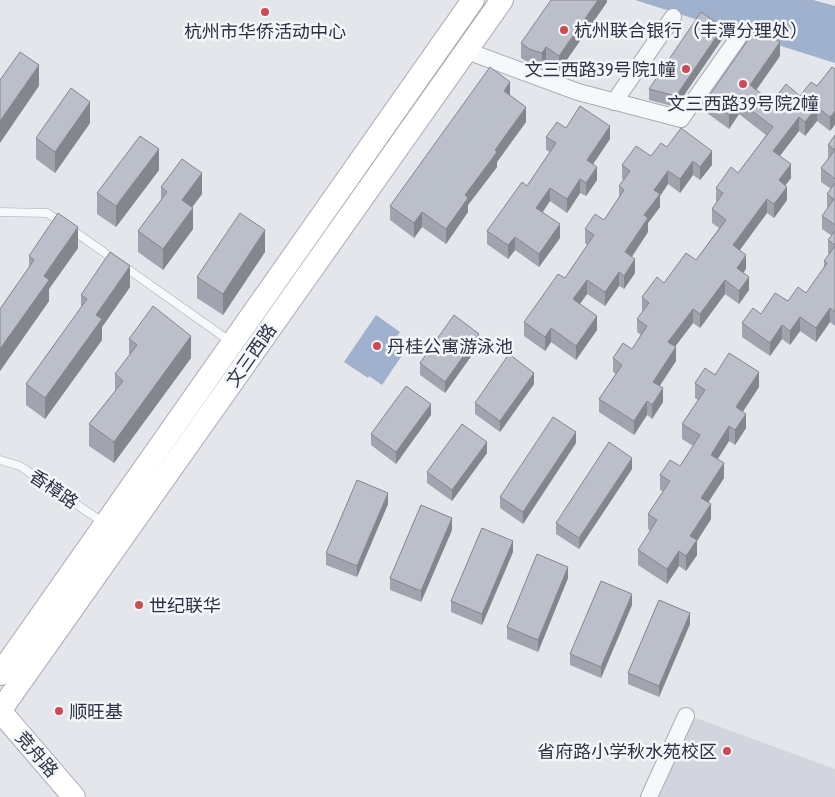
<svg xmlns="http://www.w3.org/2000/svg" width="835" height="797" viewBox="0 0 835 797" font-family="'Asap Condensed','Noto Sans SC',sans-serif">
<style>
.built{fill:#d2d5de}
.water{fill:#9fb1cc}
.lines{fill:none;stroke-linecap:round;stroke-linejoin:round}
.lane-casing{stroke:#a9acb7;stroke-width:9}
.street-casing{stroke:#a9acb7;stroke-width:18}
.secondary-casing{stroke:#a9acb7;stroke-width:24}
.lane{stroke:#f7f8fa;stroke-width:8}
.street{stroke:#f7f8fa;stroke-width:16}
.secondary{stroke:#fff;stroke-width:22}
.wall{fill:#a1a4ae}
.shaded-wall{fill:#83868d}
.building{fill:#bbbfca;stroke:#83868d}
.poi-dot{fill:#d04a53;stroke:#f4f6f9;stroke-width:2}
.labels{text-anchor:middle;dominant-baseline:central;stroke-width:5;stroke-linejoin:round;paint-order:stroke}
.poi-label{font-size:18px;fill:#2b3245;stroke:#f4f6f9;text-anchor:start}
.street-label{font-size:18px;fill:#2b3245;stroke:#f4f6f9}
</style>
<rect width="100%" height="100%" fill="#e4e6ec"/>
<path class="built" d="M696 718 835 769V797H646L677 733Z"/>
<path class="water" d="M635 0H813L835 6V63Z
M376 315 400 332 393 342 405 351 382 385 369 376 368 378 344 362Z"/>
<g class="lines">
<g class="lane-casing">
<path id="lane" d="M0 212 47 213 62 223
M71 229 231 342
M0 460 20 466 104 523"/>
</g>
<g class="street-casing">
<path id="street" d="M467 51 578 92 681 119 738 38
M614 102 673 17
M649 797 686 716"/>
</g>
<g class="secondary-casing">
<path id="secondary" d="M0 674 473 0
M0 711 502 0
M0 711 74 797"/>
</g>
<use href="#lane" class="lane"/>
<use href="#street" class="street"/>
<use href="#secondary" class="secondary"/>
</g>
<path class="wall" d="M607 0V2L559 71 546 62 542 68 529 63 521 58V43Z
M723 38 676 107 649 100V89Z
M780 56 756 90 772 102 800 96 817 86 832 67 830 131 817 121 805 136 799 131 779 156 791 178 785 185 787 200 774 218 767 213 740 250 746 269 743 273 749 290 739 304 725 294 700 328 693 323 675 346 676 361 660 386 663 402 652 419 647 415 634 435 599 412V399L616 374 613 372V358L632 349 641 335 637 332V319L642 312V297L664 283 696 260 719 228 712 223V209L717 202 716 201V188L738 173 766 135 739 114 729 129 707 113V99Z
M510 96 526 122 497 162V167L468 205V212L446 244 422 227 414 238 390 220V206Z
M90 123 55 173 36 159V138Z
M566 128 610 139 593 164 597 180 586 196 580 193 567 213 550 201 543 212 560 238 539 267 515 250 508 259 487 244V231L527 186 550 152 546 150V137Z
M835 135V326L830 322 816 342 800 331 790 345 782 339 770 356 742 337V323L761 314 806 293 824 268V261L829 254 828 253V240L832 236 822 229V216L828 208 827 207V194L831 189 821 182V168L828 159V145Z
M667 147 712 165 700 180 693 175 680 193 668 184 660 196V207L648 223V232L632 257 635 273 624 289 619 286 605 306 587 294 580 304 597 330 576 360 551 342 545 351 524 336V322L565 278 588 245 585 243V229L604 220 619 197V186L624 180 622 179V165L651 156Z
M159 170 116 227 97 214V193Z
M161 187 202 194 192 207 193 229 163 270 138 252V231L161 200Z
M78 248 49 289V301L0 371V309L29 268V256Z
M265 252 223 315 197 298V277Z
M130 287 102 327V340L45 419 26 405V384L81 308V295Z
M129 339 191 358 114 463 89 446V424L115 391V374L129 356Z
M479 345 445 393 420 375V363Z
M715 375 759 387 743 411 746 428 735 445 729 441 717 459 724 478 708 503 711 519 697 541V555L686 571 679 566 667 584 638 565V550L651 531 648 529V514L663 491 660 490V475L680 466 693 446 682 439V424L698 400 695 398V383Z
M534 384 500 432 475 414V403Z
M431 415 396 464 371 445V434Z
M576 443 523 524 500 508V497Z
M487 453 452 501 427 483V472Z
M632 469 579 549 556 534V523Z
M388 504 357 577 326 565V553Z
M452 530 421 602 390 590V578Z
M513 552 482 625 451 612V601Z
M568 578 538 652 507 639V627Z
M632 605 601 678 570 665V654Z
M690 624 659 697 628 684V673Z"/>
<path class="shaded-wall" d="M598 0H607V2L559 71V56Z
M723 27V38L676 107V96Z
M780 42V56L750 99V85Z
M546 47V62L542 68V53Z
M39 65V86L0 143V121Z
M510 82V96L504 91Z
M739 101V114L729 129V115Z
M90 102V123L55 173V152Z
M526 107V122L497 162V167L468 205V212L446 244V229L465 195 495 150Z
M817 107V121L805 136V122Z
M835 111V125L830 131V117Z
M799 117V131L773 165V151Z
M610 126V139L587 173V160Z
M159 149V170L116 227V206Z
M712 151V165L700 180V167Z
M693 161V175L680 193V179Z
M791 164V178L779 194V180Z
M597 167V180L586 196V183Z
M668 171V184L660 196V207L648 223V232L625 266V252L644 215 654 190Z
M202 173V194L182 221V200Z
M580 179V193L567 213V199Z
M787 187V200L774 218V204Z
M550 188V201L536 221V208Z
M767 199V213L733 259V245Z
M193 208V229L163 270V249Z
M422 212V227L414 238V223Z
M560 224V238L539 267V254Z
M78 227V248L49 289V301L0 371V349L44 276Z
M265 230V252L223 315V294Z
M515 237V250L508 259V245Z
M746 255V269L737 281V268Z
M635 259V273L624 289V276Z
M130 266V287L102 327V340L45 419V398L96 315Z
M619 272V286L605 306V292Z
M749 277V290L739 304V291Z
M587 280V294L573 313V299Z
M725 280V294L700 328V314Z
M830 308V322L816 342V328Z
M693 309V323L668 356V342Z
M597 316V330L576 360V346Z
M800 317V331L790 345V331Z
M782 325V339L770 356V343Z
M551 328V342L545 351V337Z
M479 334V345L445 393V382Z
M191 336V358L114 463V442Z
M676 347V361L653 395V382Z
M759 372V387L736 422V407Z
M534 373V384L500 432V421Z
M663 388V402L652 419V405Z
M647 401V415L634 435V421Z
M431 404V415L396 464V452Z
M746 414V428L735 445V430Z
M729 426V441L711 470V455Z
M576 432V443L523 524V512Z
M487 442V453L452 501V490Z
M632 458V469L579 549V538Z
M724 463V478L701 513V498Z
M388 493V504L357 577V566Z
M711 504V519L697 541V555L686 571V556L690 536Z
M452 518V530L421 602V591Z
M513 541V552L482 625V614Z
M679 551V566L667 584V569Z
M568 567V578L538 652V640Z
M632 594V605L601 678V667Z
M690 613V624L659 697V686Z"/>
<path class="building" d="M551 0H598L559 56 546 47 542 53 529 49 521 43Z
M701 12 723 27 676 96 649 89Z
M757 27 780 42 750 85 772 102 786 84 800 96 811 82 817 86 832 67 835 69V111L830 117 817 107 805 122 799 117 773 151 791 164 779 180 787 187 774 204 767 199 733 245 746 255 737 268 749 277 739 291 725 280 700 314 693 309 668 342 676 347 653 382 663 388 652 405 647 401 634 421 599 399 622 365 613 358 623 343 632 349 647 326 637 319 649 303 642 297 657 277 664 283 686 253 696 260 726 220 712 209 723 193 716 188 731 167 738 173 773 127 739 101 729 115 707 99Z
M20 52 39 65 0 121V80Z
M490 67 510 82 504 91 526 107 495 150 497 152 465 195 468 198 446 229 422 212 414 223 390 206Z
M71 88 90 102 55 152 36 138Z
M580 106 610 126 587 160 597 167 586 183 580 179 567 199 550 188 536 208 560 224 539 254 515 237 508 245 487 231 522 182 527 186 556 143 546 137 557 122 566 128Z
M681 128 712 151 700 167 693 161 680 179 668 171 654 190 660 194 644 215 648 218 625 252 635 259 624 276 619 272 605 292 587 280 573 299 597 316 576 346 551 328 545 337 524 322 558 274 565 278 594 235 585 229 595 214 604 220 624 190 619 186 630 171 622 165 636 146 651 156 661 143 667 147Z
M835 135V179L821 168 835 150 828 145Z
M140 136 159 149 116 206 97 193Z
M182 159 202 173 182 200 193 208 163 249 138 231 167 192 161 187Z
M835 183V225L822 216 834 199 827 194Z
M58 213 78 227 44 276 49 280 0 349V309L34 260 29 256Z
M240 213 265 230 223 294 197 277Z
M835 231V245L828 240Z
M835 246V312L830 308 816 328 800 317 790 331 782 325 770 343 742 323 753 308 761 314 775 293 788 301 798 287 806 293 827 263 824 261Z
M110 252 130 266 96 315 102 319 45 398 26 384 87 299 81 295Z
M153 306 191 336 114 442 89 424 123 381 115 374 137 345 129 339Z
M454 315 479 334 445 382 420 363Z
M729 353 759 372 736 407 746 414 735 430 729 426 711 455 724 463 701 498 711 504 690 536 697 540 686 556 679 551 667 569 638 550 657 520 648 514 670 481 660 475 670 460 680 466 700 435 682 424 705 390 695 383 705 368 715 375Z
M509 354 534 373 500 421 475 403Z
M406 386 431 404 396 452 371 434Z
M553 417 576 432 523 512 500 497Z
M462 424 487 442 452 490 427 472Z
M609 442 632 458 579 538 556 523Z
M357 480 388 493 357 566 326 553Z
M421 505 452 518 421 591 390 578Z
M482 528 513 541 482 614 451 601Z
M537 554 568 567 538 640 507 627Z
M601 581 632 594 601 667 570 654Z
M659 600 690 613 659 686 628 673Z"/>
<g class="poi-dot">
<circle cx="265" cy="12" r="5"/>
<circle cx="564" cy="30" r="5"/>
<circle cx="686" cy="69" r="5"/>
<circle cx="743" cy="84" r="5"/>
<circle cx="377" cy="346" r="5"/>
<circle cx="139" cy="605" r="5"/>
<circle cx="59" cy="711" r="5"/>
<circle cx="727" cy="751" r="5"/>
</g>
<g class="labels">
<g class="poi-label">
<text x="574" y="30">杭州联合银行（丰潭分理处）</text>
<text x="265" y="31" text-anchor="middle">杭州市华侨活动中心</text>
<text x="676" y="69" text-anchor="end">文三西路39号院1幢</text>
<text x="743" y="103" text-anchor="middle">文三西路39号院2幢</text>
<text x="387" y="346">丹桂公寓游泳池</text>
<text x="149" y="605">世纪联华</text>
<text x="69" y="711">顺旺基</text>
<text x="717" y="751" text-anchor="end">省府路小学秋水苑校区</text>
</g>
<g class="street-label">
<text transform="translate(251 355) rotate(-55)">文三西路</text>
<text transform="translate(54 489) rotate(34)">香樟路</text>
<text transform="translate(37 754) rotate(49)">竞舟路</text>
</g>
</g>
</svg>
